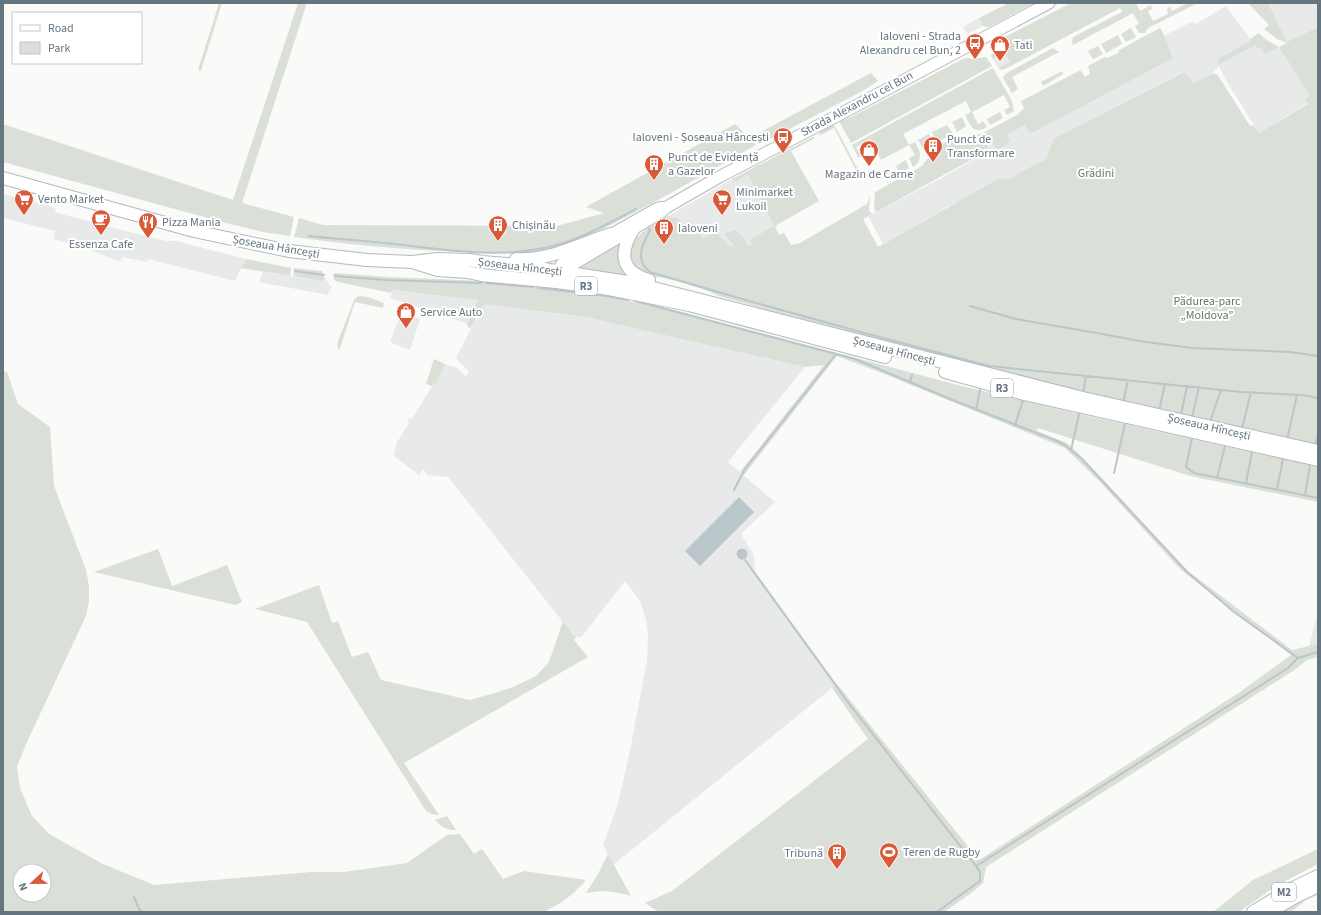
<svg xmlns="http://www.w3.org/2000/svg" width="1321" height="915" viewBox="0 0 1321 915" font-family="'Source Sans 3',sans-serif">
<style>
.built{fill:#e8e9e9}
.green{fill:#dadfd7;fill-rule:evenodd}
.water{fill:#bac6c9}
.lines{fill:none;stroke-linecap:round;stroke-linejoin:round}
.stream{stroke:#bac6c9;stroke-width:2}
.major-casing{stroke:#b5babe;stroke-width:13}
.highway-casing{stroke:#b5b9bc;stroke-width:14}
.major{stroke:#fff;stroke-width:11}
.highway{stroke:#fff;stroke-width:12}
.labels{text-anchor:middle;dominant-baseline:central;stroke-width:4;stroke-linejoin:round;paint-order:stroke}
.shield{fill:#fff;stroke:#949fa7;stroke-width:1}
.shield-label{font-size:11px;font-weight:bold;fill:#667681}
.poi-label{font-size:12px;fill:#667681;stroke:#fff;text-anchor:start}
.street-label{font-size:12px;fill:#667681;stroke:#fff}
.park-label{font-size:12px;fill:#697a65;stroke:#fff}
</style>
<rect width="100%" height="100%" fill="#fafaf8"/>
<path class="built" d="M1268 3H1318V27L1287 42Z
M1226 6 1252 41 1219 59 1218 65 1256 45 1261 47H1279L1310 96 1308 103 1259 133 1227 82 1219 66 1212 74 1194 83 1185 73H1181L1053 139 1047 157 1044 160 1026 169 1016 176 951 205 883 244 868 216 938 180 989 151 985 144 991 140 997 150 1007 135 1025 125 1030 134 1173 57 1166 42 1165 35 1193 21 1196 24Z
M979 18 983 26 967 34 963 27Z
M1006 52 1010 62 998 68 993 59Z
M748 175 774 226 750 239 752 244 734 252 703 238 693 236 678 218 668 216 732 179 733 183Z
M3 194 54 207 57 213 85 220 117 229 166 241H176L246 259 235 281 148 259 147 262 122 257 120 262 86 248 53 239 55 231 3 218Z
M263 272 321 281 325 279 332 288 329 290 328 295 259 282Z
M393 290 478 300 468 324 390 298Z
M486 304 585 317 805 367 728 462 775 502 741 534 754 555 755 571 837 684 613 865 603 845 617 807 630 751 647 660 648 634 646 620 640 601 625 581 584 634 581 637 574 636 448 477 427 475 423 469 419 475 394 456 396 444 409 423 407 422 410 418 412 419 434 383 436 384 445 364 457 368 466 376 469 372 456 358 482 307Z
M401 313 420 319 410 350 390 342Z
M1318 611V644L1309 647Z"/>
<path class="green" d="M219 3H222L201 71 198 70Z
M298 3H307L242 203 294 217 290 236 263 232 226 223 3 162V124L233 200Z
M1009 3H1034L989 27 983 26 979 18Z
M1071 3H1136L1140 11 1151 5 1152 9 1148 11 1153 21 1168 14 1167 8 1170 7 1172 11 1188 3H1198L1148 28 1145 33H1139L1135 26 1139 24 1133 13 1073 45 1072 41 1073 37 1122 12 1120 8 1005 69 1001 70 998 68 1010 62 1005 52 993 59 991 56 1003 38Z
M1248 3H1268L1287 42 1318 27V446L1163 413 772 313C755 305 737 302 719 296 711 293 703 288 694 286 684 283 674 280 664 278 658 277 651 277 646 275 639 271 635 267 632 260 624 239 653 224 668 216L678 218 693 236 697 233 686 221 688 220 690 221 703 238 715 231 730 247 734 245 724 234 735 230 743 237 748 246 752 244 750 239 774 226 748 175 733 183 732 179 813 137 815 138 791 151 819 201 775 226 779 235 784 233 791 245 800 243 867 204 870 196 869 210 872 214 863 219 878 247 1000 178 1008 179 1012 178 1026 169 1044 160 1047 157 1053 139 1184 72 1194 83 1212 74H1217L1250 126 1253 125 1259 133 1308 104 1305 99 1310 96 1279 47 1265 54 1261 47 1258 49 1256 45 1218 65 1217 63 1219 61 1218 59 1251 41 1250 39 1259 33 1265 39 1279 47 1287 43 1277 39 1264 29 1269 25Z
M1131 28 1136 37 1126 42 1121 34Z
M1160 28C1166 37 1169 48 1173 58L1030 134 1025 125 1007 135 1010 142 997 150 991 141 986 144 989 150 876 212 874 208 875 192 922 166 927 159 932 156 931 152 936 147 951 139 955 144 972 135 981 134 1017 115 1024 108 1021 101 1079 71H1081L1085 77 1090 74 1088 66 1105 57 1107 58 1118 53 1119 50Z
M1118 35 1122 44 1106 53 1101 44Z
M1098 46 1103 54 1094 59 1092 58 1088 51Z
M1053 48 1059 52 1012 77 1018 89 1012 93 1003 78 1005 74Z
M986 57 992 66 851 143 839 121 851 117 965 58H968L972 59Z
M993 68 1012 101 1014 111 1007 115 1004 110 1010 107 1004 95 972 112 978 124 983 121 987 127C973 135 971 126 965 115L971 112 966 101 903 134 909 145 915 142C920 150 924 160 913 167L909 158 915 155 909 145 881 160 870 139 856 147 861 157H858L852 145Z
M1062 71 1063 74 1062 75 1043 86 1041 82Z
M871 73 878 81 861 92 762 143 755 135Z
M1000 112 1003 118 990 125 987 119Z
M962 117 966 126 957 132 952 122Z
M735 124 756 145C713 169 670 194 626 217 603 229 579 242 554 248 524 256 494 253 464 252 407 250 350 245 294 237L299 218 323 225 557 226 604 213 586 207Z
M830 125H834L836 128 862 177 860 178 834 128 819 136 820 132Z
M947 125 953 134 937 142 932 132Z
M929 134 934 144 924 150 918 140Z
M906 160 909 168 899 173 896 166Z
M625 236 630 277 573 268Z
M246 259 291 268 290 276 241 268Z
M294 268 322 271 325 279 321 281 293 276Z
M335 273 389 277 483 281 574 291 671 309 958 385 1079 414 1318 467V502L1190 476 1038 428 1037 431 1067 443 1082 457 1188 571 1292 650 1318 644V657L1307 660 1296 669 986 867 983 883 970 894 944 912H659L645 903 672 891 868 739 832 688 837 684 979 860 1240 692 1291 655 1181 570 1100 482 1065 448 887 375 837 356 744 475 740 472 824 365 805 367 585 317 486 304 482 307 470 329 467 325 478 300 393 290 391 293 338 282 334 280 333 274Z
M358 296 368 297 384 303 383 308 355 302 339 351 337 344 354 300Z
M434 359 445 364 436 384 434 383 432 386 426 384Z
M3 371 7 372 18 404 50 427 54 486 86 570 89 586V601L86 616 26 744 17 767 20 788 32 816 49 834 103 864 154 885 312 872H344L407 863 447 835 460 834 474 854 482 849 503 879 524 871 586 880C572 896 562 903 543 912H3ZM20 871H44V895H20Z
M158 549 172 586 227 565 242 602 235 605 94 572Z
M319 585 332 623 338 621 352 657 368 652 381 680 470 700 495 693 513 687 536 676 549 662 563 621 574 636 577 637 574 640 588 657 404 763 439 815 431 814 426 811 307 622 255 609Z
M447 816 456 830C447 830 442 828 435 820Z
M1318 849V864L1276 886 1239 912H1213L1253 880Z
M608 854 631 896C613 891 604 890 586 893L598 874Z
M1318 891V895L1306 900 1291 912H1279Z"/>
<path class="water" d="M739 497 754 512 700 566 685 551Z
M736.5 554a5.5 5.5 0 1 1 11 0a5.5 5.5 0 1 1-11 0Z"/>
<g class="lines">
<path class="stream" d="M649 229 650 231C641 245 635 261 650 272 757 304 865 334 974 362L990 366 1241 392 1302 395 1318 398
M309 236C334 239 359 240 384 243 437 248 492 259 544 248 577 241 606 225 636 209
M295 271 324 275
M335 276 386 280 481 283
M486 283 533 287
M539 288 606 296 628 300
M635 301 855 359 950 399 1057 441 1065 445 1082 459 1187 572 1234 612 1298 658
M970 306 1016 319 1108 335 1139 341 1192 348 1290 352 1318 356
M910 382 912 375
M1083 394 1086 376
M1123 403 1128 380
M976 410 980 390
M1159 411 1165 384
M1181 415 1187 386
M1192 418 1199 387
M1210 422 1221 390
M1015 425 1023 400
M1242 429 1251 392
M1192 438 1186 467 1194 473 1318 498
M1287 440 1297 395
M1315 446 1318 434
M1071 450 1079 414
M1114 473 1125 424
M1217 478 1225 446
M1246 483 1252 452
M1277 489 1283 459
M734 490 745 469 836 354
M1305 495 1310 465
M745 560 850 705 976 866 1288 668 1298 658 1318 652
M134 897 139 909 143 912
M937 912 980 881V872L976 866"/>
<g class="major-casing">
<path id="major" d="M667 207 658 208 568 259 561 265 560 272 660 213 667 207 719 177 833 118 1049 3"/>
</g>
<g class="highway-casing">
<path id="highway" d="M3 178 194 231 289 251 367 260 412 262 438 259 470 260 482 262 518 265 634 283 1083 398 1318 451
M634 228C619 252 620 272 649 280
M516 259C550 261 579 244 611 234
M415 263 438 270 468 272 481 275 556 282 609 289 689 305 885 357
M945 372 1024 394 1318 460
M1253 912 1291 889 1318 876
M1269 912 1299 895 1318 886"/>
</g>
<use href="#major" class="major"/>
<use href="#highway" class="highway"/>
</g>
<defs>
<g id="bus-pin" transform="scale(1)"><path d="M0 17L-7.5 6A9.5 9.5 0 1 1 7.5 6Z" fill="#d95939" stroke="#fff"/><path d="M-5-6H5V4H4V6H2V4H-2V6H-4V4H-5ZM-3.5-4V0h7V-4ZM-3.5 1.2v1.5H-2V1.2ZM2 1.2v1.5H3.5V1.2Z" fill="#fff"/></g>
<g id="shop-pin" transform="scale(1)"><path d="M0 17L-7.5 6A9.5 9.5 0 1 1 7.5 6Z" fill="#d95939" stroke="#fff"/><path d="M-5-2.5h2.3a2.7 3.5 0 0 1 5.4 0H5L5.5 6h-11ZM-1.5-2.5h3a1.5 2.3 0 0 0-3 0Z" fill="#fff"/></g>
<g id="building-pin" transform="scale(1)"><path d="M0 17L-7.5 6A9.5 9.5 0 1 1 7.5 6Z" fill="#d95939" stroke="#fff"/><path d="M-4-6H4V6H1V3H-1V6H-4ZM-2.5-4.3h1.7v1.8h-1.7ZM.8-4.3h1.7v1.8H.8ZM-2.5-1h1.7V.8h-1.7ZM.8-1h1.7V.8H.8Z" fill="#fff"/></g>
<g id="supermarket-pin" transform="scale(1)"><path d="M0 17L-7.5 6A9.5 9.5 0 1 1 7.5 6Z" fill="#d95939" stroke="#fff"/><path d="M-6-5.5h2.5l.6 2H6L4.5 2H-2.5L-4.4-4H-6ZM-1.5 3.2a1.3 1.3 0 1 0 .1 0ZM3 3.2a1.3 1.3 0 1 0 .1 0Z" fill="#fff"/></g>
<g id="cafe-pin" transform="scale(1)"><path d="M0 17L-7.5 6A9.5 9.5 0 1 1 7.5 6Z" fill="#d95939" stroke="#fff"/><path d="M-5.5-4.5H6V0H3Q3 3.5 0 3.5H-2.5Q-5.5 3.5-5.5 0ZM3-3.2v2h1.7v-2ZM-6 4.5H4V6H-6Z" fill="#fff"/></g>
<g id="restaurant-pin" transform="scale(1)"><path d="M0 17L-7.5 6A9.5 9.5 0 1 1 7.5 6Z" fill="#d95939" stroke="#fff"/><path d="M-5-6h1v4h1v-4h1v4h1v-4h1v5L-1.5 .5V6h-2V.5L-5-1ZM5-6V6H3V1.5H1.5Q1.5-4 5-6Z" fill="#fff"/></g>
<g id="stadium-pin" transform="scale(1)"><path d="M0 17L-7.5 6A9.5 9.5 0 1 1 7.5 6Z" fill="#d95939" stroke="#fff"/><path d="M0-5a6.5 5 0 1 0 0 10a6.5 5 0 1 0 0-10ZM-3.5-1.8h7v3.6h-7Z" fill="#fff"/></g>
</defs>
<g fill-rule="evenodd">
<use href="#bus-pin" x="975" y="43"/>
<use href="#shop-pin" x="1000" y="45"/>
<use href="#bus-pin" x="783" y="137"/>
<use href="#building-pin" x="933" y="146"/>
<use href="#shop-pin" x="869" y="150"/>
<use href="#building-pin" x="654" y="164"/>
<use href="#supermarket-pin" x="24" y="199"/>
<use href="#supermarket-pin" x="722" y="199"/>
<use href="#cafe-pin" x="101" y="219"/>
<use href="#restaurant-pin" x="148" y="222"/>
<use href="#building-pin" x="498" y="225"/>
<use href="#building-pin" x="664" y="228"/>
<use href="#shop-pin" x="406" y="312"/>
<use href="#stadium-pin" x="889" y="852"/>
<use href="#building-pin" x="837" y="853"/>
</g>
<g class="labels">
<g class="shield">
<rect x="575" y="277" width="22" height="18" rx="3"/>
<rect x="991" y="379" width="22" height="18" rx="3"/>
<rect x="1272" y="883" width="24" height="18" rx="3"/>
</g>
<g class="shield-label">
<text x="586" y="286">R3</text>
<text x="1002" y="388">R3</text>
<text x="1284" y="892">M2</text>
</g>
<g class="poi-label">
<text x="961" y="36" text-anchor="end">Ialoveni - Strada<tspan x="961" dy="14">Alexandru cel Bun, 2</tspan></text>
<text x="1014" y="45">Tati</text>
<text x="769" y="137" text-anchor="end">Ialoveni - Șoseaua Hâncești</text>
<text x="947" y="139">Punct de<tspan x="947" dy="14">Transformare</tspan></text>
<text x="668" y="157">Punct de Evidență<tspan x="668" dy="14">a Gazelor</tspan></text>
<text x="869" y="174" text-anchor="middle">Magazin de Carne</text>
<text x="736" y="192">Minimarket<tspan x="736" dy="14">Lukoil</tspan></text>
<text x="38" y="199">Vento Market</text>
<text x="162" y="222">Pizza Mania</text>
<text x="512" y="225">Chișinău</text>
<text x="678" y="228">Ialoveni</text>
<text x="101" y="244" text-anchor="middle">Essenza Cafe</text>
<text x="420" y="312">Service Auto</text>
<text x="903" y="852">Teren de Rugby</text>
<text x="823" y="853" text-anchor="end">Tribună</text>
</g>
<g class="street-label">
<text transform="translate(857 104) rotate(-28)">Strada Alexandru cel Bun</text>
<text transform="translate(276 247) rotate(10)">Șoseaua Hâncești</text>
<text transform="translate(520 267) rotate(7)">Șoseaua Hîncești</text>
<text transform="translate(894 351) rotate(15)">Șoseaua Hîncești</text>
<text transform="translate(1209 427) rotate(13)">Șoseaua Hîncești</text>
</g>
<g class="park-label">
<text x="1096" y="173">Grădini</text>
<text x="1207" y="301">Pădurea-parc<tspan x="1207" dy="14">„Moldova”</tspan></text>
</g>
</g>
<rect width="1321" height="915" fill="none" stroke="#667681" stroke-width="8"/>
<rect x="12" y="12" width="130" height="52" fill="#ffffff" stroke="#c2c8cd"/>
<rect x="20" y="25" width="20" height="6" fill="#ffffff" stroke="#c2c8cd"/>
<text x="48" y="32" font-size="12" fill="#667681">Road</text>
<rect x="20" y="42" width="20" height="12" fill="#dadfd7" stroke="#c2c8cd"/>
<text x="48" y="52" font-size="12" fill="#667681">Park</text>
<g transform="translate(32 883) rotate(248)"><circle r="19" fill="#ffffff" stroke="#c2c8cd"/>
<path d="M0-3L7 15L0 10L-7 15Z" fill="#d95939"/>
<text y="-6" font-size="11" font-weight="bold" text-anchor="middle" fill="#667681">N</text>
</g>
</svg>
